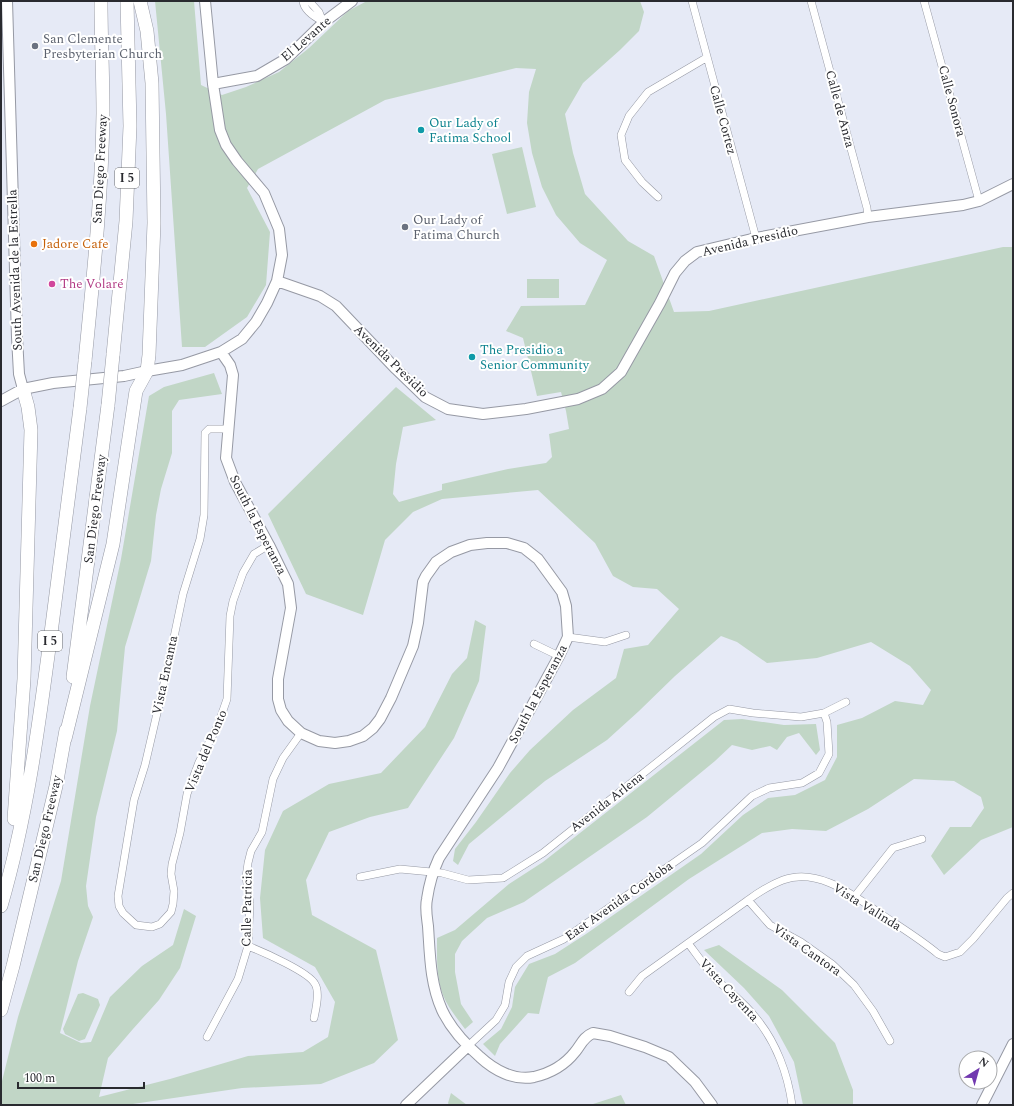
<svg xmlns="http://www.w3.org/2000/svg" width="1014" height="1106" viewBox="0 0 1014 1106" font-family="Spectral,serif">
<style>
.green{fill:#c1d6c6}
.lines{fill:none;stroke-linecap:round;stroke-linejoin:round}
.street-casing{stroke:#9699a4;stroke-width:8}
.secondary-casing{stroke:#9699a4;stroke-width:12}
.highway-casing{stroke:#9699a4;stroke-width:14}
.street{stroke:#fff;stroke-width:7}
.secondary{stroke:#fff;stroke-width:10}
.highway{stroke:#fff;stroke-width:13}
.highway-bridge-casing{stroke:#9699a4;stroke-width:14;stroke-linecap:butt}
.highway-bridge{stroke:#fff;stroke-width:13}
.worship-dot{fill:#6b7280;stroke:#fff;stroke-width:1.5}
.culture-dot{fill:#0f9aa8;stroke:#fff;stroke-width:1.5}
.food-dot{fill:#e8710a;stroke:#fff;stroke-width:1.5}
.hotel-dot{fill:#d1479c;stroke:#fff;stroke-width:1.5}
.labels{text-anchor:middle;dominant-baseline:central;stroke-width:4;stroke-linejoin:round;paint-order:stroke}
.shield{fill:#fff;stroke:#696a6d;stroke-width:1}
.shield-label{font-size:12px;font-weight:bold;fill:#292a2f}
.worship-label{font-size:13px;fill:#5b616d;stroke:#fff;text-anchor:start}
.street-label{font-size:13px;fill:#292a2f;stroke:#fff}
.culture-label{font-size:13px;fill:#0d838f;stroke:#fff;text-anchor:start}
.food-label{font-size:13px;fill:#c56008;stroke:#fff;text-anchor:start}
.hotel-label{font-size:13px;fill:#b23c85;stroke:#fff;text-anchor:start}
</style>
<rect width="100%" height="100%" fill="#e6eaf6"/>
<path class="green" d="M155 1H194L201 85 222 95 246 87 279 72 309 48 348 11 367 1H640L644 12 639 31 620 50 583 83 565 114 573 153 585 194 628 241 654 256 674 312 709 311 1003 247H1013V827L981 840 944 875 931 856 950 827H971L984 808 981 797 954 781 914 779 868 809 826 831 792 829 762 833 689 879 575 963 548 977 539 1014 528 1013 500 1044 495 1056 483 1044 501 1029 512 1007 515 987 529 964 555 954 586 934 701 854 743 815 768 798 795 795 825 780 837 757V725L862 718 895 701 923 705 931 690 910 666 871 642 817 658 767 663 737 642 721 636 675 676 639 711 607 740 545 781 469 844 458 865 453 861 455 849 476 822 510 773 530 750 573 710 616 678 624 649 648 645 679 609 657 589 633 587 613 576 595 543 538 490 442 499 413 512 385 540 363 615 306 594 268 514 396 387 436 420 403 427 396 464 393 494 399 502 442 490V484L508 469 546 463 552 457 549 434 569 429 566 411 561 392 537 396 523 338 506 331 521 306 585 305 607 260 580 243 556 215 542 187 532 153 527 123 529 92 536 69 516 68 385 100 258 169 247 188 270 232 266 285 247 317 205 347H182L166 114Z
M522 147 536 207 507 214 492 154Z
M527 279H559V298H527Z
M214 373 222 394 179 400 172 411V453L161 489 156 515 151 561 125 647 117 731 96 817 86 886 88 906 93 917 78 961 60 1033 81 1043 91 1042 110 997 142 966 173 945 184 909 196 916 180 968 159 1000 133 1029 108 1058 99 1097 170 1079 248 1056 303 1052 328 1037 335 1002 315 967 263 938 260 898 265 850 283 811 329 784 381 773 425 727 452 674 467 658 475 620 486 626 479 681 454 738 408 808 370 817 329 832 306 880 312 915 376 950 398 1040 374 1063 321 1084 242 1088 126 1105H1V1085L18 1017 61 881 90 706 121 559 149 396 164 387Z
M742 719 784 725 816 724 820 750 816 755 799 733 787 737 777 750 770 746 752 750 732 745 715 761 647 817 524 902 487 918 462 941 455 954V972L461 1004 473 1022 465 1029C457 1018 448 1008 443 995 436 977 437 957 437 938L455 930 509 884 543 862 724 720Z
M719 945 782 990 835 1043 853 1090V1105H803L794 1062 769 1016 744 988 704 950Z
M83 993 98 999 100 1005 85 1039 79 1041 65 1034 63 1029 78 994Z
M451 1093 467 1105H449L448 1103Z
M621 1095 626 1105H592L593 1104Z"/>
<g class="lines">
<g class="street-casing">
<path id="street" d="M303 1C304 11 316 18 324 22
M309 1 319 12 323 22
M692 1 756 238
M811 1 867 208 868 217
M924 1 979 201
M658 197 642 182 625 160 621 135 629 116 648 92 706 58
M229 429H209L205 433 204 515 200 539 183 594 168 666 145 765 134 800 118 896 119 906 123 913 136 925 152 927 160 924 171 912 173 904 174 891 171 874 172 864 180 833 187 794 199 762 218 725 227 699 230 616 233 601 243 573 254 554 269 545
M568 637 605 642 626 635
M534 644 559 656
M360 877 400 869 442 873 468 880 503 878 543 853 714 717 729 709 753 713 801 717 824 713 846 702
M855 896 893 848 922 839
M748 900 770 925 801 942 832 964 854 985 873 1011 890 1041
M688 943C697 955 706 968 716 979 729 992 745 1003 756 1018 776 1042 788 1074 792 1105
M248 946C263 952 309 972 315 984 320 992 316 1009 314 1018
M629 992 642 976 748 900C759 892 770 885 783 880 818 867 853 895 881 914 900 927 920 939 938 954L945 957 960 952 973 939 1007 898 1013 893
M207 1037 238 979 248 946 250 904 246 877 248 863 251 851 262 832 273 779 283 758 301 733
M468 1046 496 1020 505 1005 509 982 516 967 527 956 564 939 702 843 752 796 769 788 802 783 819 773 829 754 827 722 824 713"/>
</g>
<g class="secondary-casing">
<path id="secondary" d="M7 1 17 337 19 374 23 389
M213 84 257 76 286 59 324 22 352 1
M277 281 320 296 336 306 396 369 425 397 448 409 483 414 526 409 578 399 602 389 621 372 660 303 675 273 685 261 697 252 756 238 868 217 963 205 979 201 1013 184
M221 352 230 365 233 375 226 458 235 482 269 545 288 584 291 608 278 679V699L281 710 288 721 301 733 319 741 335 743 349 741 363 736 373 728 380 719 391 698 413 646 418 623 423 582 426 576 436 562 451 552 470 545 487 543H507L524 548 538 559 562 592 566 606 568 637 559 656 498 768 439 858C433 871 429 885 427 899 425 908 427 918 428 926 430 955 430 983 442 1010 450 1027 465 1044 480 1057 494 1070 514 1081 534 1077 551 1073 564 1066 575 1052 581 1045 583 1037 593 1033L610 1036 645 1047 669 1057 695 1082 712 1105
M1 401 23 389 53 383 124 376 147 371 182 365 221 352 242 339 256 322 267 303 277 281 282 255 279 229 264 193 237 161 226 145 220 130 213 84 205 1
M406 1105 468 1046
M982 1105 1013 1044"/>
</g>
<g class="highway-casing">
<path id="highway" d="M113 355 126 221 130 126 127 1
M85 361C93 279 102 196 103 113 103 76 101 38 101 1
M73 677 108 405
M65 739 113 544 136 391 147 371 149 355 154 223 152 83 147 31 140 1
M14 819 24 679 31 430 28 407 23 389
M1 906C27 817 39 724 51 633 61 558 70 483 80 408
M1 1010 13 966 56 786 66 730"/>
</g>
<use href="#street" class="street"/>
<use href="#secondary" class="secondary"/>
<use href="#highway" class="highway"/>
<g class="highway-bridge-casing">
<path id="highway-bridge" d="M108 405 113 355
M80 408 85 361"/>
</g>
<use href="#highway-bridge" class="highway-bridge"/>
</g>
<g class="worship-dot">
<circle cx="35" cy="46" r="4"/>
<circle cx="405" cy="227" r="4"/>
</g>
<g class="culture-dot">
<circle cx="421" cy="130" r="4"/>
<circle cx="472" cy="357" r="4"/>
</g>
<circle class="food-dot" cx="34" cy="244" r="4"/>
<circle class="hotel-dot" cx="52" cy="284" r="4"/>
<g class="labels">
<g class="shield">
<rect x="115" y="168" width="24" height="20" rx="3"/>
<rect x="38" y="631" width="24" height="20" rx="3"/>
</g>
<g class="shield-label">
<text x="127" y="178">I 5</text>
<text x="50" y="641">I 5</text>
</g>
<g class="worship-label">
<text x="43" y="39">San Clemente<tspan x="43" dy="15">Presbyterian Church</tspan></text>
<text x="413" y="220">Our Lady of<tspan x="413" dy="15">Fatima Church</tspan></text>
</g>
<g class="street-label">
<text transform="translate(306 39) rotate(-41)">El Levante</text>
<text transform="translate(952 101) rotate(75)">Calle Sonora</text>
<text transform="translate(840 109) rotate(75)">Calle de Anza</text>
<text transform="translate(723 120) rotate(75)">Calle Cortez</text>
<text transform="translate(100 169) rotate(-87)">San Diego Freeway</text>
<text transform="translate(750 241) rotate(-13)">Avenida Presidio</text>
<text transform="translate(15 270) rotate(-92)">South Avenida de la Estrella</text>
<text transform="translate(391 361) rotate(44)">Avenida Presidio</text>
<text transform="translate(95 509) rotate(-83)">San Diego Freeway</text>
<text transform="translate(258 525) rotate(63)">South la Esperanza</text>
<text transform="translate(165 675) rotate(-78)">Vista Encanta</text>
<text transform="translate(538 694) rotate(-62)">South la Esperanza</text>
<text transform="translate(206 751) rotate(-67)">Vista del Ponto</text>
<text transform="translate(607 802) rotate(-38)">Avenida Arlena</text>
<text transform="translate(45 829) rotate(-77)">San Diego Freeway</text>
<text transform="translate(619 901) rotate(-35)">East Avenida Cordoba</text>
<text transform="translate(867 907) rotate(32)">Vista Valinda</text>
<text transform="translate(247 908) rotate(-89)">Calle Patricia</text>
<text transform="translate(807 950) rotate(35)">Vista Cantora</text>
<text transform="translate(729 990) rotate(47)">Vista Cayenta</text>
</g>
<g class="culture-label">
<text x="429" y="123">Our Lady of<tspan x="429" dy="15">Fatima School</tspan></text>
<text x="480" y="350">The Presidio a<tspan x="480" dy="15">Senior Community</tspan></text>
</g>
<g class="food-label">
<text x="42" y="244">Jadore Cafe</text>
</g>
<g class="hotel-label">
<text x="60" y="284">The Volaré</text>
</g>
</g>
<rect width="1014" height="1106" fill="none" stroke="#292a2f" stroke-width="4"/>
<g transform="translate(978 1070) rotate(37)"><circle r="19" fill="#ffffff" stroke="#a9aaac"/>
<path d="M0-3L7 15L0 10L-7 15Z" fill="#7239b0"/>
<text y="-6" font-size="11" font-weight="bold" text-anchor="middle" fill="#292a2f">N</text>
</g>
<path d="M18 1082v6h126v-6" fill="none" stroke="#292a2f" stroke-width="2"/>
<text x="24" y="1082" font-size="12" fill="#292a2f" stroke="#ffffff" stroke-width="3" paint-order="stroke">100 m</text>
</svg>
